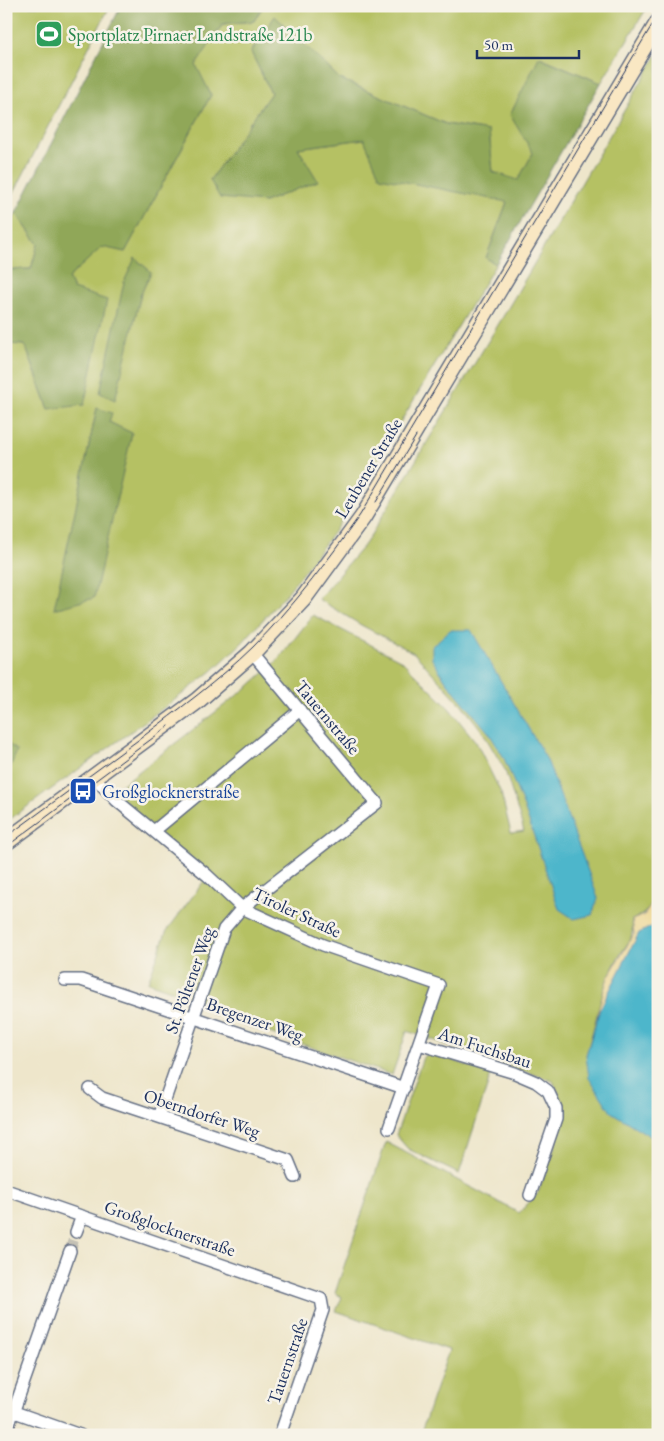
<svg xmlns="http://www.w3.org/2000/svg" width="664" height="1441" viewBox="0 0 664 1441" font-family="'EB Garamond',serif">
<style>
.green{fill:#b5c163;stroke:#687860;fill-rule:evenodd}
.forest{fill:#90a759;stroke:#566b5c}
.sand{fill:#eeda9e;stroke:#84847e}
.water{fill:#4db6cb;stroke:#347294}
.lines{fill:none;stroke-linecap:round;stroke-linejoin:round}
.street-tunnel{stroke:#c4c1b5;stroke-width:11;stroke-dasharray:11 5.5;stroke-linecap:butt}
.street-casing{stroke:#656f84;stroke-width:14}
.secondary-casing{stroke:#656f84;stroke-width:19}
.street{stroke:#fff;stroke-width:11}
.secondary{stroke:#f9e7c3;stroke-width:16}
.tram{stroke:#1b2f5e;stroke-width:1}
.labels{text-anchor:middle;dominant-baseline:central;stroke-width:5;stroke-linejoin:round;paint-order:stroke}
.leisure-label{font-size:18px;fill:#27864d;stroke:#f7f3e8;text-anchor:start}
.street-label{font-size:18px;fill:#1b2f5e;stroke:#f7f3e8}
.transit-label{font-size:18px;fill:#164399;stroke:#f7f3e8;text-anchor:start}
</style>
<rect width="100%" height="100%" fill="#f7f3e8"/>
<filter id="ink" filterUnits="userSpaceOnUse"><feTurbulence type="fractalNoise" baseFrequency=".02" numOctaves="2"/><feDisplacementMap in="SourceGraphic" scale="10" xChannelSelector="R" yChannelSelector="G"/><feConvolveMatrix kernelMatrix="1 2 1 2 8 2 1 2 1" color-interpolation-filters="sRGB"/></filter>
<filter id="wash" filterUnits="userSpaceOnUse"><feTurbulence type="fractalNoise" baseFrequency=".0096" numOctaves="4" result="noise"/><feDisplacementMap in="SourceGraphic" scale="20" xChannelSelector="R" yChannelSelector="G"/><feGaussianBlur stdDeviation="1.12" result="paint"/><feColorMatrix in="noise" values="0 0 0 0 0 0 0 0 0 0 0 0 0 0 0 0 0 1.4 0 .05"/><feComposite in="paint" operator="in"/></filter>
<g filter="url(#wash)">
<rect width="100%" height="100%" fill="#eee6cb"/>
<path class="green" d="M6 6H110L6 208Z
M263 6H648L601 83 540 57 533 153 518 181 493 172 489 131 446 124 340 79 275 17 251 52 271 93 210 180 264 202 317 181 298 148 364 139 507 202 486 258 496 264 334 532 287 593 241 644 212 671 176 699 6 822V777L16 751 6 742V344L25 345 49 409 73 289 68 278 102 246 125 252 211 95 195 65 223 24 254 21ZM135 258 151 272 141 294 114 399ZM97 408 109 422 132 434 55 609Z
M658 53V893C653 907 645 914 632 920 634 941 628 941 618 958 601 988 596 1023 586 1055L658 1141V1435H420L449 1350 336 1311 342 1297 335 1293 386 1142 519 1213 538 1193 567 1112 553 1081 407 1031 392 1075 211 1013V1004L148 982 166 932 204 881 106 797 249 686 278 660 313 615 402 661 449 708 476 742 501 793 511 833 524 831 505 770 482 731 462 705 414 653 361 625 318 599 366 543 504 315Z
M16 213 38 244 31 269 6 270V234Z
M432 1053 491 1074 459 1174 408 1149 396 1135 423 1057Z"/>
<path class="forest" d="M121 6H263L254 21 223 24 196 65 211 95 125 252 102 247 68 278 73 289 107 300 84 405 49 409 25 345 6 344V270L31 269 38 244 16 213Z
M275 16 340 79 446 124 489 131 493 172 518 180 533 153 510 115 539 57 601 83 496 264 486 258 507 202 380 177 364 139 298 148 318 181 264 202 220 198 210 180 271 93 251 52Z
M135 258 151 272 141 294 115 400 100 393 124 282Z
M97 408 112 413 109 422 132 433 94 598 54 609Z
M6 742 17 751 6 777Z"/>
<path class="sand" d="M656 898 657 924 596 1023 599 1006 608 977 634 934 632 920 644 915Z"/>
<path class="water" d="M450 630H471L547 760 598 898 592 915 574 919 559 909 524 807 503 756 489 733 446 681 432 659V646Z
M658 893V1141L611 1112 589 1078 586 1055 600 1009 639 933 657 924 656 898Z"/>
</g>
<g filter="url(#ink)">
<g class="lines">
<path class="street-tunnel" d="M70 1251 76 1232"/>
<g class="street-casing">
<path id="street" d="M94 777 116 800 207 875 242 908 323 945 439 985 389 1128
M154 831 300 710
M65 980H81L404 1088
M419 1044 515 1073 536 1082 548 1091 556 1108V1119L530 1195
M90 1089 102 1098 288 1160 295 1177
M159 1117 224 929 242 908 377 803 252 653
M6 1190 321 1299 323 1310 280 1435
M76 1232 82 1216
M6 1409 80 1435
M6 1433 70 1251"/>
</g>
<g class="secondary-casing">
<path id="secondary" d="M6 842 197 701 252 653 303 599 363 517 658 23"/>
</g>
<use href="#street" class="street"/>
<use href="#secondary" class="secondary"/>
<path class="tram" d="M376 502 416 436
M6 837C51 804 96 771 141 738 179 709 218 681 253 647 293 607 327 562 360 515L658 15
M6 847 169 726"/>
</g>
</g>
<defs>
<g id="stadium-square" transform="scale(1.4375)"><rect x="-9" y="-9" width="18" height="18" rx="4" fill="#2e9e5b" stroke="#f7f3e8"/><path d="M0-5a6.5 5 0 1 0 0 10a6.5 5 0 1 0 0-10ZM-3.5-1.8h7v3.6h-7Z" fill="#fff"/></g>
<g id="bus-square" transform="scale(1.4375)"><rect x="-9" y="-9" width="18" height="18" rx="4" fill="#1a4fb4" stroke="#f7f3e8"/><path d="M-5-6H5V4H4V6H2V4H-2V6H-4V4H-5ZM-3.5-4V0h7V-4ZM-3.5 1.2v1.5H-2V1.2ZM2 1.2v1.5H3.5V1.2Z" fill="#fff"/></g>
</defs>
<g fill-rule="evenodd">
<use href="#stadium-square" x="49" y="34"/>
<use href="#bus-square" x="83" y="791"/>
</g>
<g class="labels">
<g class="leisure-label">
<text x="68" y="34">Sportplatz Pirnaer Landstraße 121b</text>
</g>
<g class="street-label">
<text transform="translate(368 468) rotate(-59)">Leubener Straße</text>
<text transform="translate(328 717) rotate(50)">Tauernstraße</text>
<text transform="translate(297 912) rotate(25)">Tiroler Straße</text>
<text transform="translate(189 980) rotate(-70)">St. Pöltener Weg</text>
<text transform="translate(255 1019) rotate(19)">Bregenzer Weg</text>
<text transform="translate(485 1047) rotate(18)">Am Fuchsbau</text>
<text transform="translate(202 1113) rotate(18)">Oberndorfer Weg</text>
<text transform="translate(170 1228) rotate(19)">Großglocknerstraße</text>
<text transform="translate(287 1361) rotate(-71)">Tauernstraße</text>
</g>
<g class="transit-label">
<text x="102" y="791">Großglocknerstraße</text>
</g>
</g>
<rect width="664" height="1441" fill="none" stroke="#f7f3e8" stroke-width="25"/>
<path d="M477 50v8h102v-8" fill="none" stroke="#1b2f5e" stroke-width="2.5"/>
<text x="484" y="50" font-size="15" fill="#1b2f5e" stroke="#f7f3e8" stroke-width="4" paint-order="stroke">50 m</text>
</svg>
